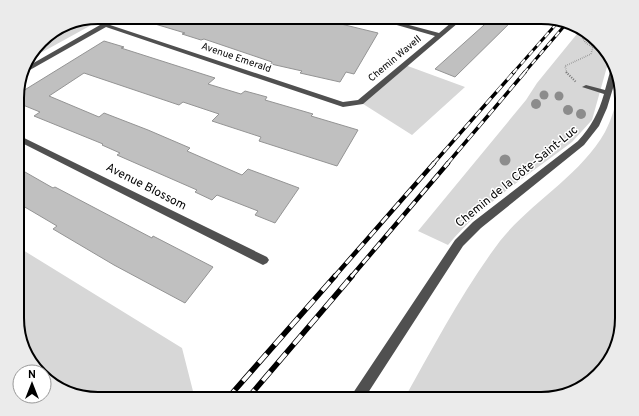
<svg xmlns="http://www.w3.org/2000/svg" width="639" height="416" viewBox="0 0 639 416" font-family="Overpass,sans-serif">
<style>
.green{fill:#d7d7d7}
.building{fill:#c0c0c0;stroke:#949494}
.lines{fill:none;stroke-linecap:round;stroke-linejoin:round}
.path-far1{stroke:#727272;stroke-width:1.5;stroke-dasharray:0.5 1.5;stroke-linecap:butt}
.path{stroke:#727272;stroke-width:2;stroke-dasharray:1 1.5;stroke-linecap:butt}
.minor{fill:#505050;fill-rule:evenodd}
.rail-far3-casing{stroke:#000;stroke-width:3}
.rail-far2-casing{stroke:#000;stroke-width:3.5}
.rail-far1-casing{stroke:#000;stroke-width:4.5}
.rail-casing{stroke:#000;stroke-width:5.5}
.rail-far3{stroke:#fff;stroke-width:2;stroke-dasharray:6;stroke-linecap:butt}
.rail-far2{stroke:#fff;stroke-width:2.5;stroke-dasharray:8;stroke-linecap:butt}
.rail-far1{stroke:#fff;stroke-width:3;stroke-dasharray:9;stroke-linecap:butt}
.rail{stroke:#fff;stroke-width:4;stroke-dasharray:12;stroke-linecap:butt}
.tree{fill:#8c8c8c}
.labels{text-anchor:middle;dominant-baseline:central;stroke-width:3;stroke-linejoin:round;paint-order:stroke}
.far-street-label{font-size:10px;fill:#000;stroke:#fff}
.street-label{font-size:12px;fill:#000;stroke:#fff}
.rim{fill:none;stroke:#000;stroke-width:2}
</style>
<rect width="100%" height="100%" fill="#fff"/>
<path class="green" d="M98 17H106L26 61 44 37 67 23Z
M581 29 586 31 610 56 592 120 572 142C530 174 482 204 448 245L418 231 526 100 537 83Z
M405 65 465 87 412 135 360 102Z
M620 86 622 92V323L608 363 581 388 546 399H404C434 346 463 290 500 241 531 202 580 176 605 132 613 117 616 102 620 86Z
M18 247 182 348 195 399H97L53 385 44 376V372H40L28 359 18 329Z"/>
<path class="building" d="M145 17H203L208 19 211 17H312L378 33 354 74 346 72 340 82 300 73 302 71 271 64 272 62 204 39 201 40 182 34 185 33 145 21Z
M493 17H516L455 77 435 69Z
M104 41 124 47 121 48 215 78 208 84 241 94 245 91 267 97 265 100 313 114 311 116 358 130 337 166 259 141 261 137 212 121 219 114 183 102 179 105 84 73 49 96 99 117 104 113 148 130 190 148 187 151 242 175 248 169 299 188 275 223 255 215 258 211 217 195 212 200 195 192 197 190 117 155 120 153 102 145 103 144 34 116 40 112 18 103V94Z
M18 168 53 188 55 187 152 238 153 236 213 267 185 303 114 265 53 229 57 226 18 203Z"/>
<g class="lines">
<path class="path-far1" d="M587 32 582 37C586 46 595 48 604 50
M567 73 565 66 591 54 593 47"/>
<path class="path" d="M566 72 576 82"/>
<path class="minor" d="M114 17H122L110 25 343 102 358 100 435 36 369 17H379L439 33 458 17H465L363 104 343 107 106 27 21 75 23 69Z
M614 66 617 75 607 108 599 126 584 145 481 228 463 246 364 399H349L455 240 473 222 578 141C591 127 599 112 604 94L582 87 586 85 605 90 611 68Z
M18 135 267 257 269 260 267 263 263 265 259 263 18 141Z"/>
<g class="rail-far3-casing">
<path id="rail-far3" d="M513 73 558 22
M524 73 566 24"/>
</g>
<g class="rail-far2-casing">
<path id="rail-far2" d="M433 164 514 72
M447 164 525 72"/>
</g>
<g class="rail-far1-casing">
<path id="rail-far1" d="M334 277 434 163
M351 277 448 163"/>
</g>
<g class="rail-casing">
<path id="rail" d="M227 399 335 276
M247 399 352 276"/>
</g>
<use href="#rail-far3" class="rail-far3"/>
<use href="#rail-far2" class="rail-far2"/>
<use href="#rail-far1" class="rail-far1"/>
<use href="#rail" class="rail"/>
</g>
<g class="tree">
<circle cx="544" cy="95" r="4.5"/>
<circle cx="559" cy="96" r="4.5"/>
<circle cx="536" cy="104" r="5"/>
<circle cx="568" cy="110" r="5"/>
<circle cx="581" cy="114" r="5"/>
<circle cx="505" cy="160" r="5.5"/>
</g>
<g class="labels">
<g class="far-street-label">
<text transform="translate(236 58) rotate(19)">Avenue Emerald</text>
<text transform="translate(395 59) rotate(-40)">Chemin Wavell</text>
</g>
<g class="street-label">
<text transform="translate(517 177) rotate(-39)">Chemin de la Côte-Saint-Luc</text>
<text transform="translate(146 187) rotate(27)">Avenue Blossom</text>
</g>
</g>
<path d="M0 0H639V416H0ZM98 24H541A74 74 0 0 1 615 98V318A74 74 0 0 1 541 392H98A74 74 0 0 1 24 318V98A74 74 0 0 1 98 24Z" fill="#ebebeb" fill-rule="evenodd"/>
<path class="rim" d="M98 24H541A74 74 0 0 1 615 98V318A74 74 0 0 1 541 392H98A74 74 0 0 1 24 318V98A74 74 0 0 1 98 24Z"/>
<g transform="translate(32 384)"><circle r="19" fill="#ffffff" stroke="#999999"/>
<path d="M0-3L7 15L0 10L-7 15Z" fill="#000000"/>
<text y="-6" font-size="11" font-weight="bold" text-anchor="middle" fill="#000000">N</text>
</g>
</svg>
